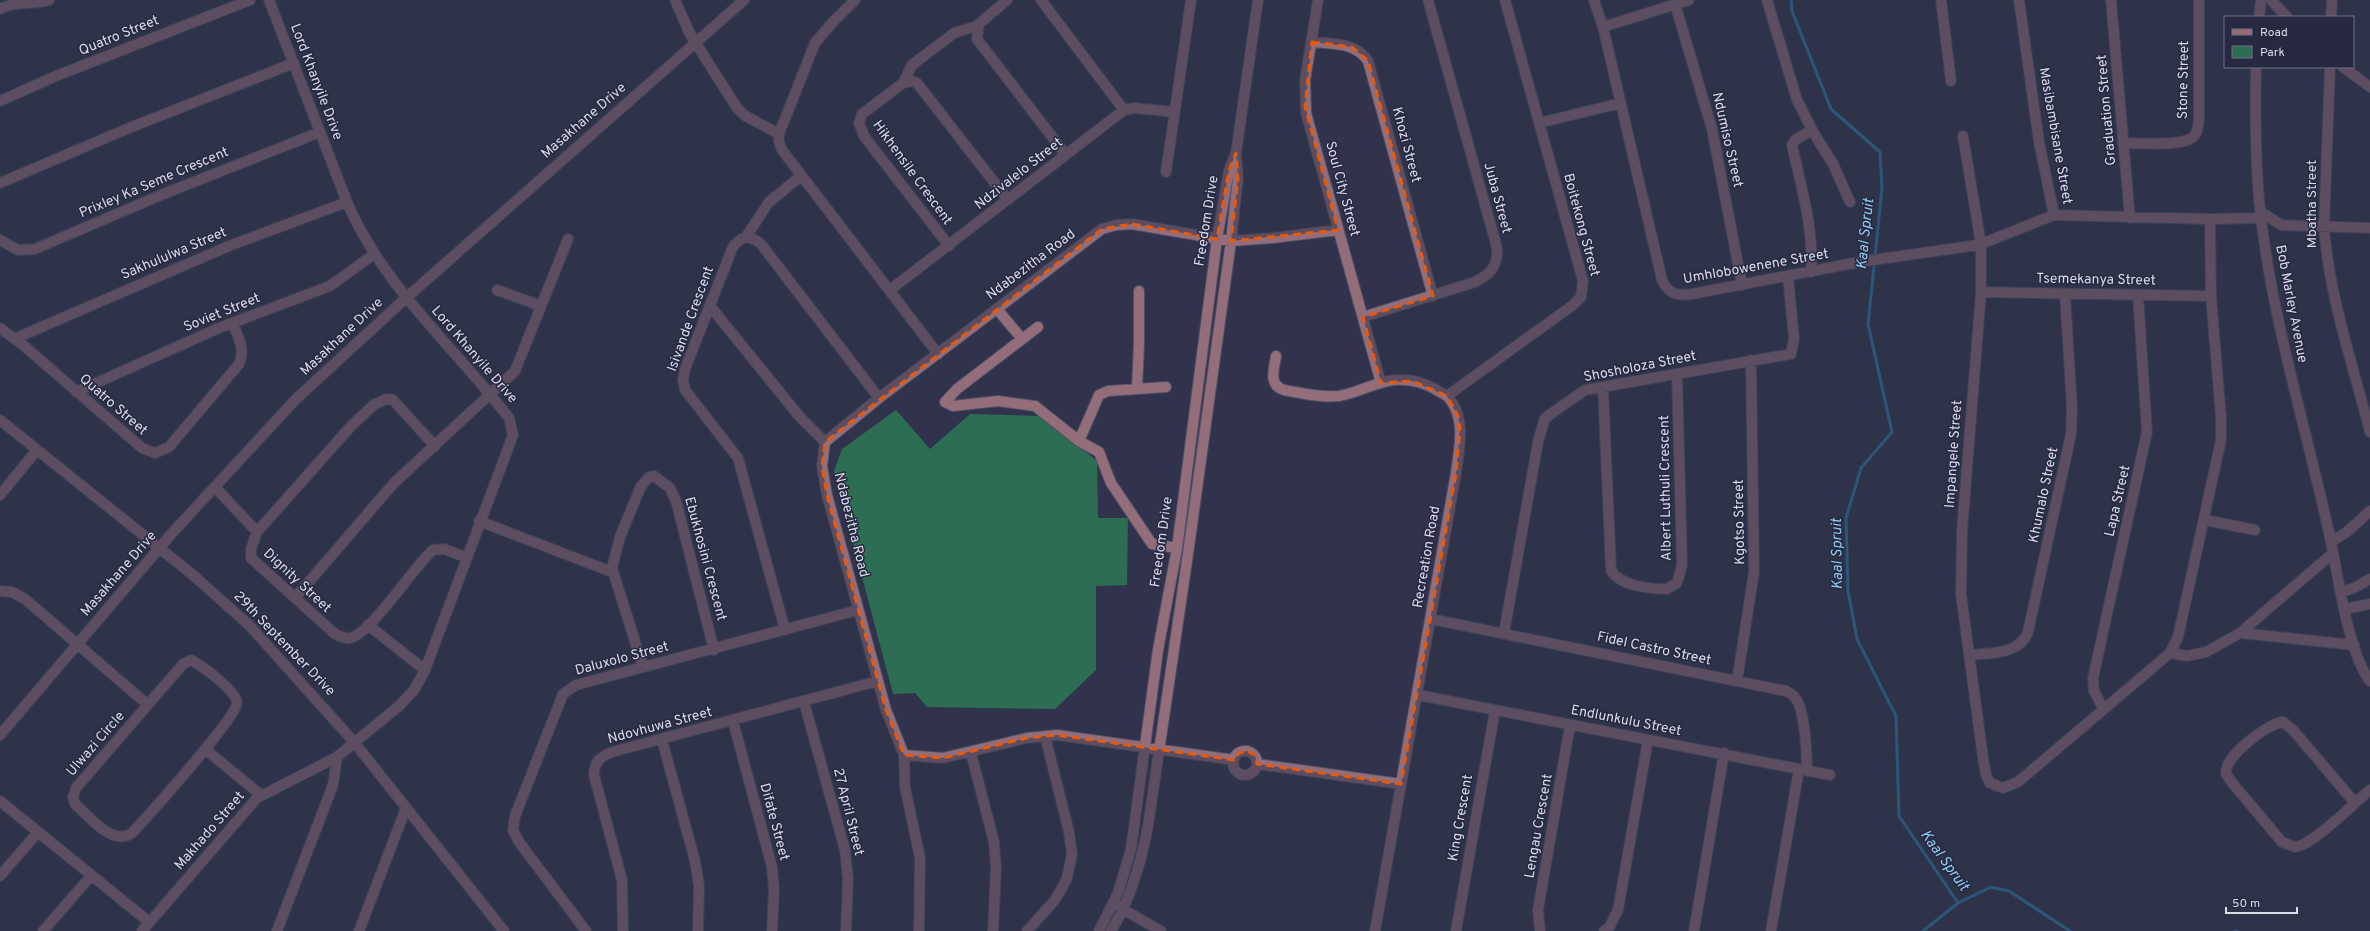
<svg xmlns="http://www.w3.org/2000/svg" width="2370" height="931" viewBox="0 0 2370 931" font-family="Overpass,sans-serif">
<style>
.green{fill:#2c6d54}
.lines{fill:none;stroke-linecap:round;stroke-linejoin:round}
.stream{stroke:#2582b0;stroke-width:3}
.minor-casing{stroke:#4f5168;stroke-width:12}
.minor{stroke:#936e7a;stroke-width:10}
.marked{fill:none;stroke:#e8590c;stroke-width:3;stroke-dasharray:8 5;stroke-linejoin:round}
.labels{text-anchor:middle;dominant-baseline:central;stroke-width:3;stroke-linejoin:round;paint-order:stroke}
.street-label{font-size:14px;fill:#dadcec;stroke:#262940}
.water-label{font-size:15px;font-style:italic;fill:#8dccf3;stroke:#262940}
</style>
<rect width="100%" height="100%" fill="#30334b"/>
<path class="green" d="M896 410 930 449 970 414 1042 416 1097 461 1098 518H1128L1127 585 1096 586V670L1055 709 927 707 915 693 893 694 834 471 842 449Z"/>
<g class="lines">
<path class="stream" d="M1791 0 1792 11 1831 109 1880 152 1882 188 1868 324 1892 432 1861 468 1846 518 1848 591 1857 639 1896 716 1899 816 1958 903 1991 887 2009 891 2070 931
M1923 931 1958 903
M2235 931H2237"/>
<g class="minor-casing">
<path id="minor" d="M675 0 690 34 737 108 744 115 779 134
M855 0 832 23 815 43 779 134V142L782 150 938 354
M1007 0 979 24 977 39 1066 155
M1041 0 1124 110
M1318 0 1305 80 1306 113 1381 383
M1594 0 1603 27 1662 280C1668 294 1677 296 1692 294L1859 262 1964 247 1981 244 2054 215 2210 219 2261 218
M1767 0 1797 100 1812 130 1833 164 1850 202
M1941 0 1951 81
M2019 0 2039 142 2054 215
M2111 0 2130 218
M2271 0 2287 17
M1675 4 1712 129 1742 285
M0 9C18 0 30 6 49 0
M2259 17 2261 0
M2331 17 2332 0
M1603 27 1689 0
M1312 42C1332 44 1356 42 1368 61L1433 296
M2256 67C2255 117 2255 168 2261 218 2274 328 2308 434 2331 542 2339 580 2348 652 2370 681
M2330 67 2324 227C2329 296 2353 365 2370 432
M2343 67 2370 87
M903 83 912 65 954 33 977 26
M0 101 56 76 250 0
M1539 123 1621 103
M1963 136 1981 244V292L1962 531 1961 594 1983 758 1986 775 1990 783 2003 788 2018 782 2170 653 2187 656 2206 652 2240 633 2354 645
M2123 143C2138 143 2182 147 2193 137 2198 133 2198 126 2199 120V0
M1166 172 1191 0
M0 183 129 128 294 63
M2261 214 2266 215 2281 225 2370 228
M746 237 769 202 801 176
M0 240 18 250 35 249 161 195 320 132
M949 246 864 136 859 123 862 114 903 83 912 81 917 83 1008 200
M1811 272C1814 228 1801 187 1792 145L1795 140 1812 130
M497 290 541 306
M890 290 1124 110 1134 108 1175 112
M1981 292 2211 296
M710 306 799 416 825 442
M997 309 1022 339
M1363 317 1475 282C1492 274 1500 263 1496 244L1428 0
M1038 327 957 389 945 402 953 406 998 401 1035 406 1079 441 1099 452 1111 483 1152 544 1177 548
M0 328 23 345 142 448 155 453 169 447 239 364C246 350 238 336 232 323
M16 338 229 246 347 202
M1276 356C1274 369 1268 385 1284 390 1301 393 1321 398 1339 396 1358 393 1375 382 1394 380 1408 379 1423 382 1435 389 1439 392 1445 394 1448 397 1467 418 1459 449 1456 473L1375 931
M1603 387 1611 570C1619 586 1651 589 1667 589L1677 583 1682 565 1677 374
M1137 389 1139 344V291
M76 392 219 328 330 286 374 254
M1447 396 1573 305 1581 297 1583 281 1505 0
M0 420 193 575 249 625 354 742 504 931
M1079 441 1099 395 1108 391 1166 387
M435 446 393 400 386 399 375 404 352 425 257 532 251 549V558L335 634C340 636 344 639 350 638 373 632 412 568 433 550L444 549 465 557
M215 487 257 532
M0 495 37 450
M2205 520 2255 530
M479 521 612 572
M2331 542 2348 531 2370 511
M0 591 12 592 25 599 148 705
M2341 592 2354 588 2370 579
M295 598 394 483 515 371 568 239
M2345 609 2370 604
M1431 619 1786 691C1790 693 1794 695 1796 699 1805 711 1807 755 1807 771
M368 625 425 670
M785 630 738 458 685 390 683 380 685 369 732 249C739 236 750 234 761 244L879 398
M1504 633 1538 442 1545 418 1585 390 1791 354 1794 339 1788 276
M2240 633 2333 553
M2170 653 2178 637 2221 440V418L2211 296 2210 219
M1969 655C1990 653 2019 655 2028 632L2071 434 2072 408 2065 294
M191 660C202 666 237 691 237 703 236 718 148 816 132 833 112 847 89 816 75 804L73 797 76 788 183 664Z
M643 667 612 568 620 537 641 486 649 477 654 476 670 488 676 501 714 650
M1737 681 1754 572 1751 360
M1418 695 1830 775
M804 702 845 850 848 879 846 931
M2103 708 2094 691 2093 678 2147 432 2138 295
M733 721 772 867 774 890 772 931
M0 735 173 532 296 399 406 298 744 0
M662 740 695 861 699 886 698 931
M205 749 261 795
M1233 763a12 12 0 1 1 24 0a12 12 0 1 1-24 0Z
M971 753 994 842 996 869 993 931
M904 755 943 758 1027 738 1057 735 1234 760
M1257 764 1401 784
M0 801 149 922
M2355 803 2293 730 2283 722C2268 723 2225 756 2226 772 2227 777 2231 781 2234 785L2282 842 2295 847C2313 845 2354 803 2370 790
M0 876 38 832
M1117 906 1161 931
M43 931 91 876
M142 931 257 798 337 757 399 706 414 690 425 670 513 435 509 418C453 345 384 288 347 202L269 0
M277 931 333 785 337 757
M359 931 406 808
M586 931 519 842 513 830 515 816 563 694 576 685 858 610
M623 931 622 880 594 775C594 762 600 757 612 752L878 681
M919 931 920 858 905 787 904 755 886 710 827 495 822 466 825 442 879 398 1102 229 1116 225 1132 224 1231 241 1272 238 1338 230
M1027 931 1055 900 1062 888 1067 878 1072 854 1069 832 1045 736
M1099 931 1118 893 1131 849 1158 650 1177 548 1217 239 1229 170 1236 153 1258 0
M1111 931C1131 899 1141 863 1148 826L1189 547 1231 241 1238 178 1236 153
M1456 931 1495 710
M1540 931 1538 910 1570 725
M1604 931 1610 926 1618 910 1648 740
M1694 931 1724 753
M1771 931 1799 769"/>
</g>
<use href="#minor" class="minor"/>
</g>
<path d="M0 0H2370V931H0ZM1312 42 1352 47 1368 61 1433 296 1363 317 1381 383 1412 381 1447 396 1458 416 1460 428 1456 473 1401 784 1257 764 1255 755 1247 751 1239 753 1234 760 1057 735 1027 738 943 758 904 755 886 710 827 495 822 466 825 442 1102 229 1132 224 1217 239 1229 170 1236 153 1238 178 1231 241 1338 230 1305 106Z" fill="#30334b" fill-opacity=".55" fill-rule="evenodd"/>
<path class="marked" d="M1312 42 1352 47 1368 61 1433 296 1363 317 1381 383 1412 381 1447 396 1458 416 1460 428 1456 473 1401 784 1257 764 1255 755 1247 751 1239 753 1234 760 1057 735 1027 738 943 758 904 755 886 710 827 495 822 466 825 442 1102 229 1132 224 1217 239 1229 170 1236 153 1238 178 1231 241 1338 230 1305 106Z"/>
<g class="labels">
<g class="street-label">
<text transform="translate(119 36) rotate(-22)">Quatro Street</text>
<text transform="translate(2184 80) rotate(-89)">Stone Street</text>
<text transform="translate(316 82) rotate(69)">Lord Khanyile Drive</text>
<text transform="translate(2107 110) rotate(-95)">Graduation Street</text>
<text transform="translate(584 121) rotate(-41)">Masakhane Drive</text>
<text transform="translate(2055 136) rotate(80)">Masibambisane Street</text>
<text transform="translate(1727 140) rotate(77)">Ndumiso Street</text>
<text transform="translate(1406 145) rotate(75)">Khozi Street</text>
<text transform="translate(912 173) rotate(54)">Hikhensile Crescent</text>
<text transform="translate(1019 174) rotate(-38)">Ndzivalelo Street</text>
<text transform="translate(154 183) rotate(-23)">Prixley Ka Seme Crescent</text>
<text transform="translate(1342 189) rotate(75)">Soul City Street</text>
<text transform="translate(1497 198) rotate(75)">Juba Street</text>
<text transform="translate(2312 204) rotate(-90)">Mbatha Street</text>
<text transform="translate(1207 221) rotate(-81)">Freedom Drive</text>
<text transform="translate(1581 225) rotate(75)">Boitekong Street</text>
<text transform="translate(174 254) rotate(-23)">Sakhululwa Street</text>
<text transform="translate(1031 265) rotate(-37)">Ndabezitha Road</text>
<text transform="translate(1756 267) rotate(-10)">Umhlobowenene Street</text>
<text transform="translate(2096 280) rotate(1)">Tsemekanya Street</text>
<text transform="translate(2291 304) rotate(79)">Bob Marley Avenue</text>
<text transform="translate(222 313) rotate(-22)">Soviet Street</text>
<text transform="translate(691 319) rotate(-70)">Isivande Crescent</text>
<text transform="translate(342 337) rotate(-43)">Masakhane Drive</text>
<text transform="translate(474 355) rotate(49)">Lord Khanyile Drive</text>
<text transform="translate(1640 367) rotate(-11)">Shosholoza Street</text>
<text transform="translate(113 405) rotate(41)">Quatro Street</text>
<text transform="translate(1954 454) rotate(-86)">Impangele Street</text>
<text transform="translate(1666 488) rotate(-91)">Albert Luthuli Crescent</text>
<text transform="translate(2044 495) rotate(-78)">Khumalo Street</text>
<text transform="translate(2118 501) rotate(-77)">Lapa Street</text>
<text transform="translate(1740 522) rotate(-91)">Kgotso Street</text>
<text transform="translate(851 525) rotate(76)">Ndabezitha Road</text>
<text transform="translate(1162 542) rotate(-82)">Freedom Drive</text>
<text transform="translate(1427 557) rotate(-80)">Recreation Road</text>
<text transform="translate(705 559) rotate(75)">Ebukhosini Crescent</text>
<text transform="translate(119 574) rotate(-49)">Masakhane Drive</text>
<text transform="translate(297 581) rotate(43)">Dignity Street</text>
<text transform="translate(284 644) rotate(46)">29th September Drive</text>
<text transform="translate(1654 649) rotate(12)">Fidel Castro Street</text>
<text transform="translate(622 659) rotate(-15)">Daluxolo Street</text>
<text transform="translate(1626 721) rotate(11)">Endlunkulu Street</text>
<text transform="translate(660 726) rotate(-15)">Ndovhuwa Street</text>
<text transform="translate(96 744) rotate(-49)">Ulwazi Circle</text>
<text transform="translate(848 812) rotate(76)">27 April Street</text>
<text transform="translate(1461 818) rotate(-80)">King Crescent</text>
<text transform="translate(774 822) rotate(75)">Difate Street</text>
<text transform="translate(1539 826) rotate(-80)">Lengau Crescent</text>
<text transform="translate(210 831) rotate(-49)">Makhado Street</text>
</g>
<g class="water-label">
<text transform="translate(1866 234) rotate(-84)">Kaal Spruit</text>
<text transform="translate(1838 554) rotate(-91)">Kaal Spruit</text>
<text transform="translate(1944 861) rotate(54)">Kaal Spruit</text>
</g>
</g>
<rect x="2224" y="16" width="130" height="52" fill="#262940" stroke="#6e7185"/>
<rect x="2232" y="29" width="20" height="6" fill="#936e7a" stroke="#6e7185"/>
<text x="2260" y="36" font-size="12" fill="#dadcec">Road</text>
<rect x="2232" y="46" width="20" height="12" fill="#2c6d54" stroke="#6e7185"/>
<text x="2260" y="56" font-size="12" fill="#dadcec">Park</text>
<path d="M2226 907v6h71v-6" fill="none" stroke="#dadcec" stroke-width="2"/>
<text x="2232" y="907" font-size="12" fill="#dadcec" stroke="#262940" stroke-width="3" paint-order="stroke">50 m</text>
</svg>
